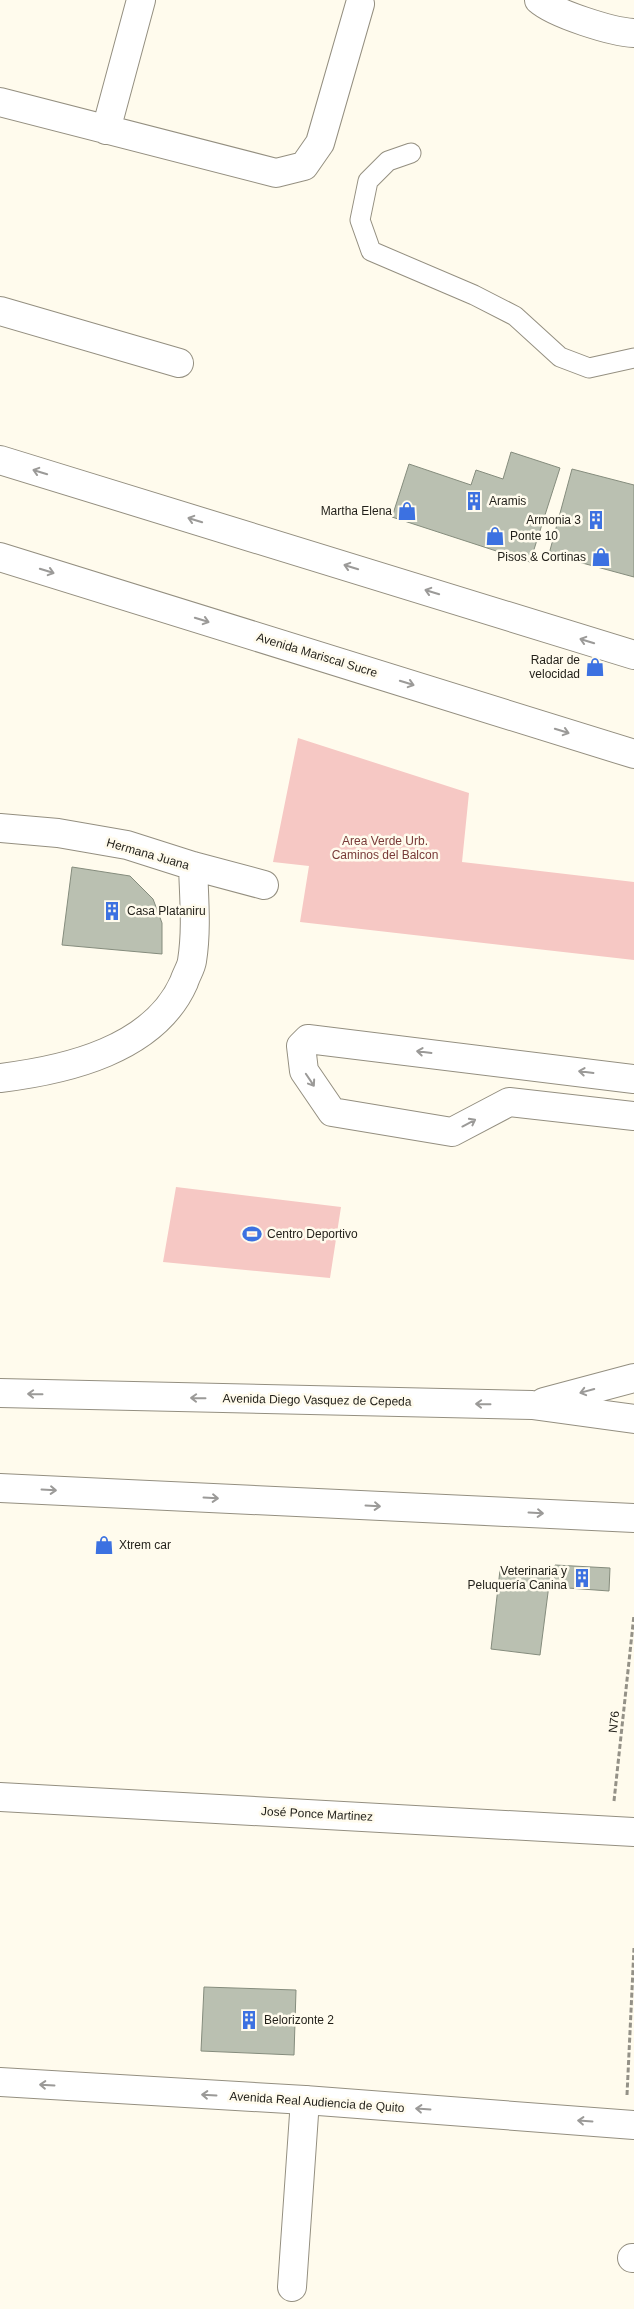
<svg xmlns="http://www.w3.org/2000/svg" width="634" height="2309" viewBox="0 0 634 2309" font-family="Arial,sans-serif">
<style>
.green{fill:#f6c8c4}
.building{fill:#bac0b1;stroke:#858c7d}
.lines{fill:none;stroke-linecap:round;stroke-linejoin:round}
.service-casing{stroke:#948f80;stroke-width:21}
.minor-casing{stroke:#948f80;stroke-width:30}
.secondary-casing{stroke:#948f80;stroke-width:30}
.primary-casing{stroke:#948f80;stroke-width:30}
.path{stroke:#949187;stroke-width:3;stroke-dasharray:5 2.5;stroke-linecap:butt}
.service{stroke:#fff;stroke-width:19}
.minor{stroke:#fff;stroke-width:28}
.secondary{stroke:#fff;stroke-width:28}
.primary{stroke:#fff;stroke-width:28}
.oneway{stroke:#9b9a98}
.labels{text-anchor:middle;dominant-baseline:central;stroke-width:5;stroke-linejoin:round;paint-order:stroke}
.poi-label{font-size:12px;fill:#211f19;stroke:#fffbed;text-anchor:start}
.street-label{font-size:12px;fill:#211f19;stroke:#fffbed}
.park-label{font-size:12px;fill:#783a38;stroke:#fffbed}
</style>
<rect width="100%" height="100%" fill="#fffbed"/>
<path class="green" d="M298 738 469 793 462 862 634 882V960L300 922 309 866 273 862Z
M176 1187 341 1207 330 1278 163 1262Z"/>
<path class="building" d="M511 452 560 468 530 562 392 517 409 464 471 485 476 470 503 479Z
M572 469 634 485V577L549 554Z
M72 867 130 876 153 899 162 923V954L62 945Z
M555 1565 610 1568 609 1591 554 1587Z
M500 1570 550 1577 540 1655 491 1649Z
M204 1987 296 1990 294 2055 201 2051Z"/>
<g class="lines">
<g class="service-casing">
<path id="service" d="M411 153 388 161 368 181 360 220 371 251 474 295 515 316 560 357 589 368 634 358"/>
</g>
<g class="minor-casing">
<path id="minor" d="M539 0C555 14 612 32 634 33
M0 102 276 173 304 166 320 143 360 4
M106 130 141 0
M0 311 179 363
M0 828 58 833 127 845 193 866 264 885
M0 1078C66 1070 154 1050 184 982 186 975 191 968 192 961 197 930 194 898 193 866
M634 1079 308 1039 301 1046 304 1071 332 1112 452 1132 509 1102 634 1116
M0 1797 634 1832
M632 2258H634
M292 2287 305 2100"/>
</g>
<g class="secondary-casing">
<path id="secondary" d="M0 2082 305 2100 634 2125"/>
</g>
<g class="primary-casing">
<path id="primary" d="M0 460 634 655
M0 557 634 754
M0 1393 532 1405 634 1419
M544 1402 634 1378
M0 1488 634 1518"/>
</g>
<path class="path" d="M614 1801 634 1615
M627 2095 634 1948"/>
<use href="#service" class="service"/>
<use href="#minor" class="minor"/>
<use href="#secondary" class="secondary"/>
<use href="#primary" class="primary"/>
</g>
<defs><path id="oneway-shaft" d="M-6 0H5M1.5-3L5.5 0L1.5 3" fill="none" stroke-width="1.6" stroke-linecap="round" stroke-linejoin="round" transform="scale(1.25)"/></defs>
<g class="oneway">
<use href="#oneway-shaft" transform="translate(40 472) rotate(-163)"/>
<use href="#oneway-shaft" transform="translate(195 520) rotate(-163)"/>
<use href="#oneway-shaft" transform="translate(351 567) rotate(-163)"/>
<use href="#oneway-shaft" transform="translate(47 571) rotate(17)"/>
<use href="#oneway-shaft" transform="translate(432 592) rotate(-163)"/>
<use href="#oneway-shaft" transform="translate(202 620) rotate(17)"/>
<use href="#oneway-shaft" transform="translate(587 641) rotate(-163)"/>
<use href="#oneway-shaft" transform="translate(407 683) rotate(17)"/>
<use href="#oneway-shaft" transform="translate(562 731) rotate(17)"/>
<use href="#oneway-shaft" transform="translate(424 1052) rotate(-173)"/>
<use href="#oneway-shaft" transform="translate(586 1072) rotate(-173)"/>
<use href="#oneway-shaft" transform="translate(310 1080) rotate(56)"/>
<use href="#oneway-shaft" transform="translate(469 1123) rotate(-28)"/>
<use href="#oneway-shaft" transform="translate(587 1391) rotate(165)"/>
<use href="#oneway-shaft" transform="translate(35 1394) rotate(-179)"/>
<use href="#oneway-shaft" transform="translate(198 1398) rotate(-179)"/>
<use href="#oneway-shaft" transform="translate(483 1404) rotate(-179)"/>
<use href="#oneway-shaft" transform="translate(49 1490) rotate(3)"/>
<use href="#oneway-shaft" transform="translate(211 1498) rotate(3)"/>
<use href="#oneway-shaft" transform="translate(373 1506) rotate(3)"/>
<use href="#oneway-shaft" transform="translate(536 1513) rotate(3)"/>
<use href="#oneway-shaft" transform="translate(47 2085) rotate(-177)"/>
<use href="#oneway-shaft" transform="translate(209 2095) rotate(-177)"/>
<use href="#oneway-shaft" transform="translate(423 2109) rotate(-176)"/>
<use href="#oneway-shaft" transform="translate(585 2121) rotate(-176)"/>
</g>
<defs>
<g id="building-bare" transform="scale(1.5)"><path d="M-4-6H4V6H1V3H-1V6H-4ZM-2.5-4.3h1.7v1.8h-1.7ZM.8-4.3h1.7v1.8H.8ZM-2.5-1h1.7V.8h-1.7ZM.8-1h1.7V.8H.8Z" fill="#3c71e1" stroke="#fffbed" stroke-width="2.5" paint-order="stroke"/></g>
<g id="shop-bare" transform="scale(1.5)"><path d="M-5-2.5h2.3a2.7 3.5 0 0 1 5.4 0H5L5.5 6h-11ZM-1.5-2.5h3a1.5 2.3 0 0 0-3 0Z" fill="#3c71e1" stroke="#fffbed" stroke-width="2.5" paint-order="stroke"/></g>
<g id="stadium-bare" transform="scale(1.5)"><path d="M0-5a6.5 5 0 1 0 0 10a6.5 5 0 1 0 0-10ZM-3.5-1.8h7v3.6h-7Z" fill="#3c71e1" stroke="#fffbed" stroke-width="2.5" paint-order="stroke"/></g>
</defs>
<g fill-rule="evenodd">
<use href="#building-bare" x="474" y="501"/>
<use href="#shop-bare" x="407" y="511"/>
<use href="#building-bare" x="596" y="520"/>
<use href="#shop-bare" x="495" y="536"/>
<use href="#shop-bare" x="601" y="557"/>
<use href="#shop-bare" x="595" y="667"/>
<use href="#building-bare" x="112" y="911"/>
<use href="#stadium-bare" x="252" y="1234"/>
<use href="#shop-bare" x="104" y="1545"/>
<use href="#building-bare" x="582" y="1578"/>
<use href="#building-bare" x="249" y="2020"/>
</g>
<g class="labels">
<g class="poi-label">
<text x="489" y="501">Aramis</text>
<text x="392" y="511" text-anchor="end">Martha Elena</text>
<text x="581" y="520" text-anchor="end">Armonia 3</text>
<text x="510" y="536">Ponte 10</text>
<text x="586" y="557" text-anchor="end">Pisos &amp; Cortinas</text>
<text x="580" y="660" text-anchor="end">Radar de<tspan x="580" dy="14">velocidad</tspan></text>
<text x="127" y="911">Casa Plataniru</text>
<text x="267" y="1234">Centro Deportivo</text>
<text x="119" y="1545">Xtrem car</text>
<text x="567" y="1571" text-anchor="end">Veterinaria y<tspan x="567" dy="14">Peluquería Canina</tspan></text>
<text x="264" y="2020">Belorizonte 2</text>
</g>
<g class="street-label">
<text transform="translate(317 655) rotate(17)">Avenida Mariscal Sucre</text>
<text transform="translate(148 854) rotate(16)">Hermana Juana</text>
<text transform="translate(317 1400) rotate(1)">Avenida Diego Vasquez de Cepeda</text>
<text transform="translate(614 1722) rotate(-84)">N76</text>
<text transform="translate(317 1814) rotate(3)">José Ponce Martinez</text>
<text transform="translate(317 2102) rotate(4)">Avenida Real Audiencia de Quito</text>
</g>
<g class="park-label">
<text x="385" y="841">Area Verde Urb.<tspan x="385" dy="14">Caminos del Balcon</tspan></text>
</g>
</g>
</svg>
